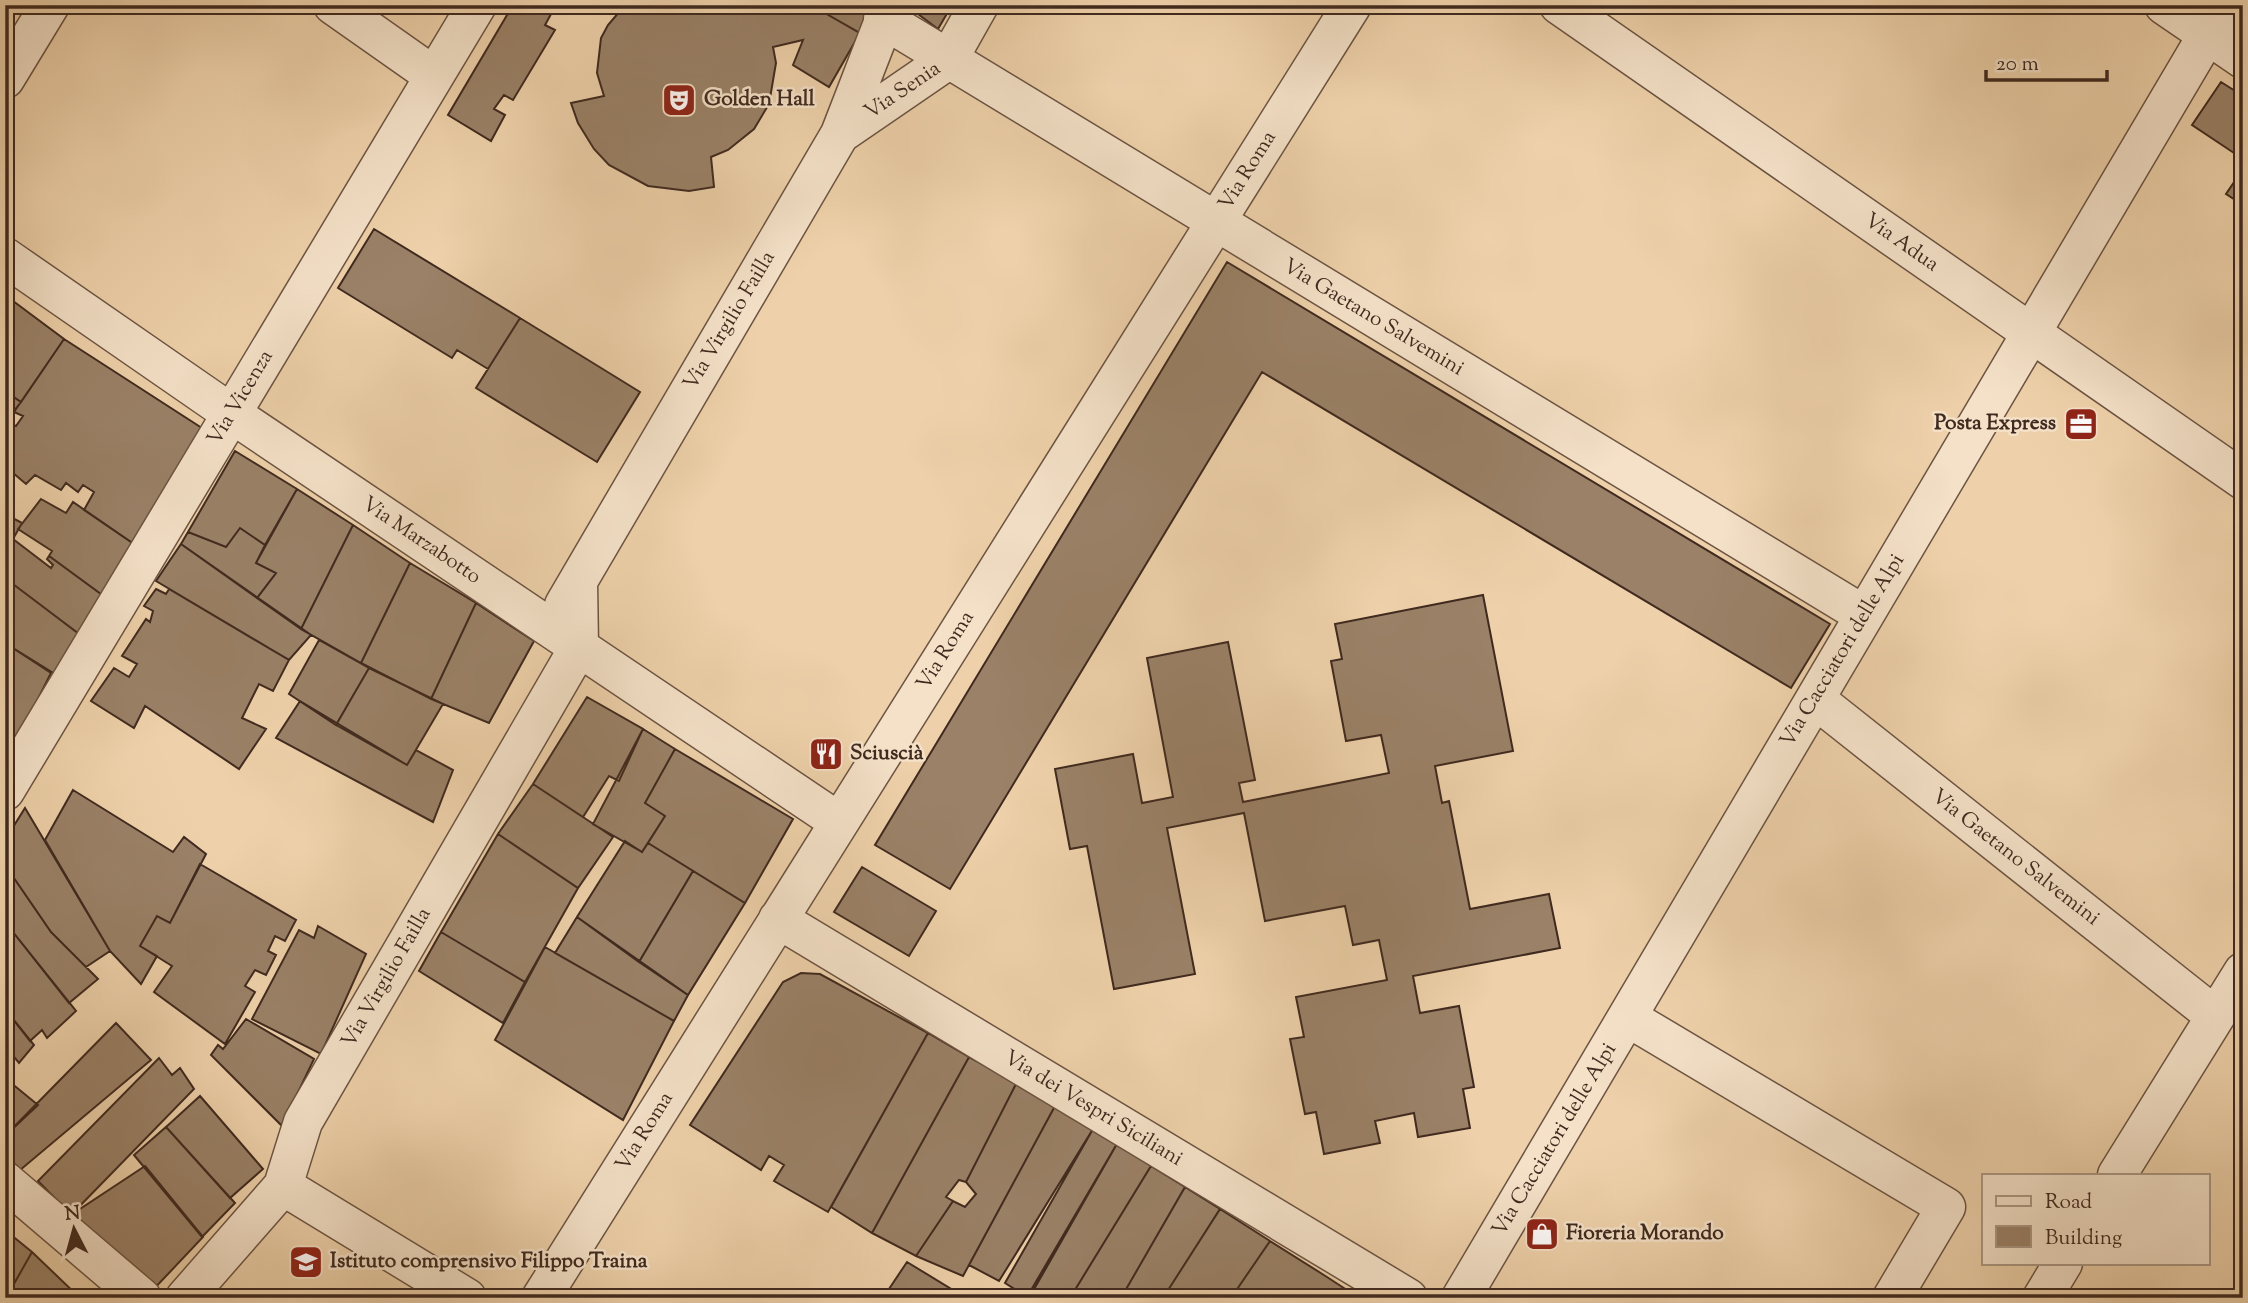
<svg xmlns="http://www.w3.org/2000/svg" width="2248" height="1303" viewBox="0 0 2248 1303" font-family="'Sorts Mill Goudy',serif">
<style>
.building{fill:#9a8167;stroke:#402a1f;stroke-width:2}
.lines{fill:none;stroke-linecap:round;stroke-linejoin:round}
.minor-casing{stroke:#6c5442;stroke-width:41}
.minor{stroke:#f4e1c8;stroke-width:38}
.labels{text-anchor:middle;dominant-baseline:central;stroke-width:5;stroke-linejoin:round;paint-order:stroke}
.street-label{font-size:21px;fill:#402a1f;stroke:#f4e1c8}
.poi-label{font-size:21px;font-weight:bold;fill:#402a1f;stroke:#f4e1c8;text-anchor:start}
</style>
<rect width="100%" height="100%" fill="#eed1aa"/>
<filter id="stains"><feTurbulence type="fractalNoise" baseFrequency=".00286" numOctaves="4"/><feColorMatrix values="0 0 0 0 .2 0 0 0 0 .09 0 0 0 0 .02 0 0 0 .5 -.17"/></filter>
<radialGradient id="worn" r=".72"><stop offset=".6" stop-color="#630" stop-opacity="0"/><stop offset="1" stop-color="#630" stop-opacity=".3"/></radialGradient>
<path class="building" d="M513 5H556L545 25 555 30 513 100 504 95 494 109 505 115 491 141 448 115Z
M811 5 860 33 829 87 793 65 803 40 773 47 776 63 769 104 754 129 728 150 711 157 714 187 689 191 648 186 609 165 594 149 578 123 571 103 604 96 597 73 601 38 608 25 625 5Z
M811 5H875L860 33Z
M906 5H952L938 29Z
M2221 82 2243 96V159L2192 125Z
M2243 169V205L2226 194Z
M374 229 520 318 488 369 457 350 452 358 338 288Z
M1227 262 1830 624 1791 688 1262 372 950 889 875 845Z
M5 295 64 339 21 402 5 391Z
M520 318 640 392 597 462 476 388Z
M64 339 205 430 134 544 84 510 94 492 83 485 78 492 66 483 61 490 35 475 26 484 13 473 5 483V422L16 426 23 416 14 412Z
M5 391 21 402 5 422Z
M235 451 297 489 265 545 240 528 226 547 188 532Z
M297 489 353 525 301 629 257 598 276 573 256 563Z
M41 499 66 513 73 502 134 544 105 597 49 556 52 551 18 529Z
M5 514 22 523 13 539 51 568 53 565 47 559 49 556 105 597 83 637 5 578Z
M353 525 410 563 361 663 301 629Z
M240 528 265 545 256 563 276 573 257 598 181 544 188 532 226 547Z
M181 544 311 635 289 660 156 581Z
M410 563 476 603 431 699 361 663Z
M5 578 83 637 55 674 5 643Z
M156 589 166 594 169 589 289 660 273 691 259 684 242 718 266 729 239 769 145 706 134 728 91 701 114 668 129 677 137 664 122 656 146 619 150 622 153 611 144 606Z
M1483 595 1513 751 1435 766 1442 803 1449 801 1470 909 1549 894 1560 948 1413 976 1420 1013 1459 1006 1474 1087 1463 1089 1470 1128 1418 1137 1414 1113 1375 1121 1380 1143 1324 1154 1316 1112 1305 1114 1290 1039 1304 1037 1296 997 1387 980 1379 940 1353 945 1345 906 1265 921 1244 813 1167 828 1195 974 1114 989 1087 846 1070 849 1055 769 1133 754 1142 803 1173 797 1147 658 1228 642 1255 780 1239 783 1243 802 1389 773 1381 735 1346 741 1331 661 1342 659 1335 624Z
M476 603 534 641 489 723 431 699Z
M319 640 369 668 336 725 289 694Z
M5 643 51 673 5 765Z
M369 668 443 704 407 765 336 725Z
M587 697 643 729 619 781 609 776 583 817 533 784Z
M300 701 407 765 416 750 453 770 433 822 276 738Z
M643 729 675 749 645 803 665 816 642 852 593 824Z
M675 749 793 819 745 903 648 843 665 816 645 803Z
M533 784 613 837 578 888 498 834Z
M73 790 173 852 184 837 206 854 170 923 157 916 140 946 157 956 141 984 110 951 45 840Z
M25 808 110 951 86 967 51 932 5 865V840Z
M498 834 578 888 525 982 441 932Z
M625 841 642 852 648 843 693 871 639 962 577 917Z
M200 864 296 920 285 941 275 936 268 951 276 955 266 975 255 970 245 986 255 992 225 1044 154 992 172 966 140 946 157 916 170 923Z
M5 865 51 932 98 979 69 1003 5 922Z
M862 867 936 911 909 956 834 912Z
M693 871 745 903 688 995 639 962Z
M577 917 688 995 674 1021 555 953Z
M5 922 76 1011 47 1038 42 1030 30 1041 5 1009Z
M318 926 366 954 321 1054 252 1019 299 930 314 938Z
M441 932 525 982 503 1023 419 971Z
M545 947 674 1021 623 1120 495 1040Z
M801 973 820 974 928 1033 828 1212 774 1181 784 1165 769 1156 761 1170 690 1125 783 982Z
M5 1009 34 1045 19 1063 5 1046Z
M246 1019 314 1059 282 1126 211 1055 218 1045 223 1049Z
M116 1023 151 1060 19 1171 5 1157V1136Z
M928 1033 969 1057 872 1233 831 1207Z
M969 1057 1017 1082 966 1182 959 1180 946 1197 953 1201 916 1256 872 1233Z
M159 1058 172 1075 180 1068 194 1089 71 1215 38 1181Z
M5 1078 38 1105 5 1136Z
M1017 1082 1055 1106 963 1276 916 1256 953 1201 965 1207 976 1194 966 1182Z
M200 1096 263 1169 230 1198 166 1127Z
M1055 1106 1093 1129 999 1281 969 1265Z
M166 1127 235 1203 202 1237 134 1155Z
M1093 1129 1118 1142 1027 1297 1005 1283Z
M1118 1142 1151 1166 1070 1298H1029Z
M145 1166 203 1237 150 1293 71 1215Z
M1151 1166 1185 1187 1121 1298H1070Z
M1185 1187 1220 1209 1163 1298H1121Z
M1220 1209 1270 1241 1231 1298H1163Z
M5 1230 32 1252 6 1298H5Z
M1270 1241 1327 1277 1359 1298H1231Z
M32 1252 80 1298H6Z
M907 1262 966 1298H883Z"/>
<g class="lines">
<g class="minor-casing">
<path id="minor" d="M333 5 434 76
M1559 5 2243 480
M2164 5 2243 59
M883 19 1864 615
M5 79 50 5
M840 134 948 60 979 5
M5 257 232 414 839 822
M564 605 840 134 890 5
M1815 699 2215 1016
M5 791 477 5
M778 919 1408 1298
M1627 1017 1946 1207 1892 1298
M2117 1175 2243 972
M5 1181 142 1298
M283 1186 467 1298
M185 1298 283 1186 303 1122 579 647 578 582
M541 1298 1352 5
M1461 1298 2225 5
M2042 1298 2063 1263"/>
</g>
<use href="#minor" class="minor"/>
</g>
<defs>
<g id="theatre-square" transform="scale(1.75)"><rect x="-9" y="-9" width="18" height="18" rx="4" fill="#8f2418" stroke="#f4e1c8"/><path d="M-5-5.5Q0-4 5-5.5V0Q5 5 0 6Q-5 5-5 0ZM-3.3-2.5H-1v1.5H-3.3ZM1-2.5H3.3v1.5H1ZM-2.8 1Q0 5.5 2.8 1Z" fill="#fff"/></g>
<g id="office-square" transform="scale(1.75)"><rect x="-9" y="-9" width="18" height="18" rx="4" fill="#8f2418" stroke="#f4e1c8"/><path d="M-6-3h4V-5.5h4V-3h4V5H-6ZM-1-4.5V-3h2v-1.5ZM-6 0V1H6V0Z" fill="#fff"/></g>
<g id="restaurant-square" transform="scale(1.75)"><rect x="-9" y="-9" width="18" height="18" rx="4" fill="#8f2418" stroke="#f4e1c8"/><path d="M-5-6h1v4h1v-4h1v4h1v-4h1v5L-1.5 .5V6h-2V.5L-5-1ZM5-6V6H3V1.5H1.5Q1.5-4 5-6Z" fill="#fff"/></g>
<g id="shop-square" transform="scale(1.75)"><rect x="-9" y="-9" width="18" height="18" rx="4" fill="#8f2418" stroke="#f4e1c8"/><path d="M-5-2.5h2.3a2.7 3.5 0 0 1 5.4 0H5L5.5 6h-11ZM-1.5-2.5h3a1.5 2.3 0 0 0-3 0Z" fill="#fff"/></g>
<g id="school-square" transform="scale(1.75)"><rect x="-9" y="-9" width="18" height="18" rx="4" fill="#8f2418" stroke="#f4e1c8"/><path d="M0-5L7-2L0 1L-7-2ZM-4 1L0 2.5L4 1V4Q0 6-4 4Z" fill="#fff"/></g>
</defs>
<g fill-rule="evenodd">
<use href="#theatre-square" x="679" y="100"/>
<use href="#office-square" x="2081" y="424"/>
<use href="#restaurant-square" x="826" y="754"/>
<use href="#shop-square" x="1542" y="1234"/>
<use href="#school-square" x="306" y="1262"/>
</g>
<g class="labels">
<g class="street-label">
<text transform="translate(903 91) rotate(-34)">Via Senia</text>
<text transform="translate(1248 171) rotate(-58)">Via Roma</text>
<text transform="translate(1901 243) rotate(35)">Via Adua</text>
<text transform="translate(1373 318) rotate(31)">Via Gaetano Salvemini</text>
<text transform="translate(730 321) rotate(-59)">Via Virgilio Failla</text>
<text transform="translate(241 398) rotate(-59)">Via Vicenza</text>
<text transform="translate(421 541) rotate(34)">Via Marzabotto</text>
<text transform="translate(946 651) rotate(-58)">Via Roma</text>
<text transform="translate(1843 651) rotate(-59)">Via Cacciatori delle Alpi</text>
<text transform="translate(2015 858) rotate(38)">Via Gaetano Salvemini</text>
<text transform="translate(387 978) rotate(-60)">Via Virgilio Failla</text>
<text transform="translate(1093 1109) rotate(31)">Via dei Vespri Siciliani</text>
<text transform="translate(645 1132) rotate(-58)">Via Roma</text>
<text transform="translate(1555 1140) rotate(-59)">Via Cacciatori delle Alpi</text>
</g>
<g class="poi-label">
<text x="704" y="100">Golden Hall</text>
<text x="2056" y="424" text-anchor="end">Posta Express</text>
<text x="850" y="754">Sciuscià</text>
<text x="1566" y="1234">Fioreria Morando</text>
<text x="330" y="1262">Istituto comprensivo Filippo Traina</text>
</g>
</g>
<rect width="2248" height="1303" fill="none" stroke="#eed1aa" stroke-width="28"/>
<rect x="7" y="7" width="2234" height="1289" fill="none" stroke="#402a1f" stroke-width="3.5"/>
<rect x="14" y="14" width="2220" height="1275" fill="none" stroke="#402a1f" stroke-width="2"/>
<rect x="1982" y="1174" width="228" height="91" fill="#f4e1c8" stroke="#ac9884" stroke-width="2"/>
<rect x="1996" y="1196" width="35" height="10" fill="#f4e1c8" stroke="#ac9884" stroke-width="2"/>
<text x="2045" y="1208" font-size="21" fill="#402a1f">Road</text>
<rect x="1996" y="1226" width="35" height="21" fill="#9a8167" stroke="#ac9884" stroke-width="2"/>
<text x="2045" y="1244" font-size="21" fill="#402a1f">Building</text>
<g transform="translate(74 1229) rotate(354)" stroke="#f4e1c8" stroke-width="5" paint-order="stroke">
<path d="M0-5L12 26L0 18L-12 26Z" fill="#402a1f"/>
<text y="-10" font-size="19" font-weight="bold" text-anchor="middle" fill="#402a1f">N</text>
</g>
<path d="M1986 70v10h121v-10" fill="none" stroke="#402a1f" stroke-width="3.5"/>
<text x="1996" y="70" font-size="21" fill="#402a1f" stroke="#f4e1c8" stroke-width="5" paint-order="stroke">20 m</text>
<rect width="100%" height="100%" filter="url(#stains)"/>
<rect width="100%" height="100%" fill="url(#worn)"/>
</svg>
